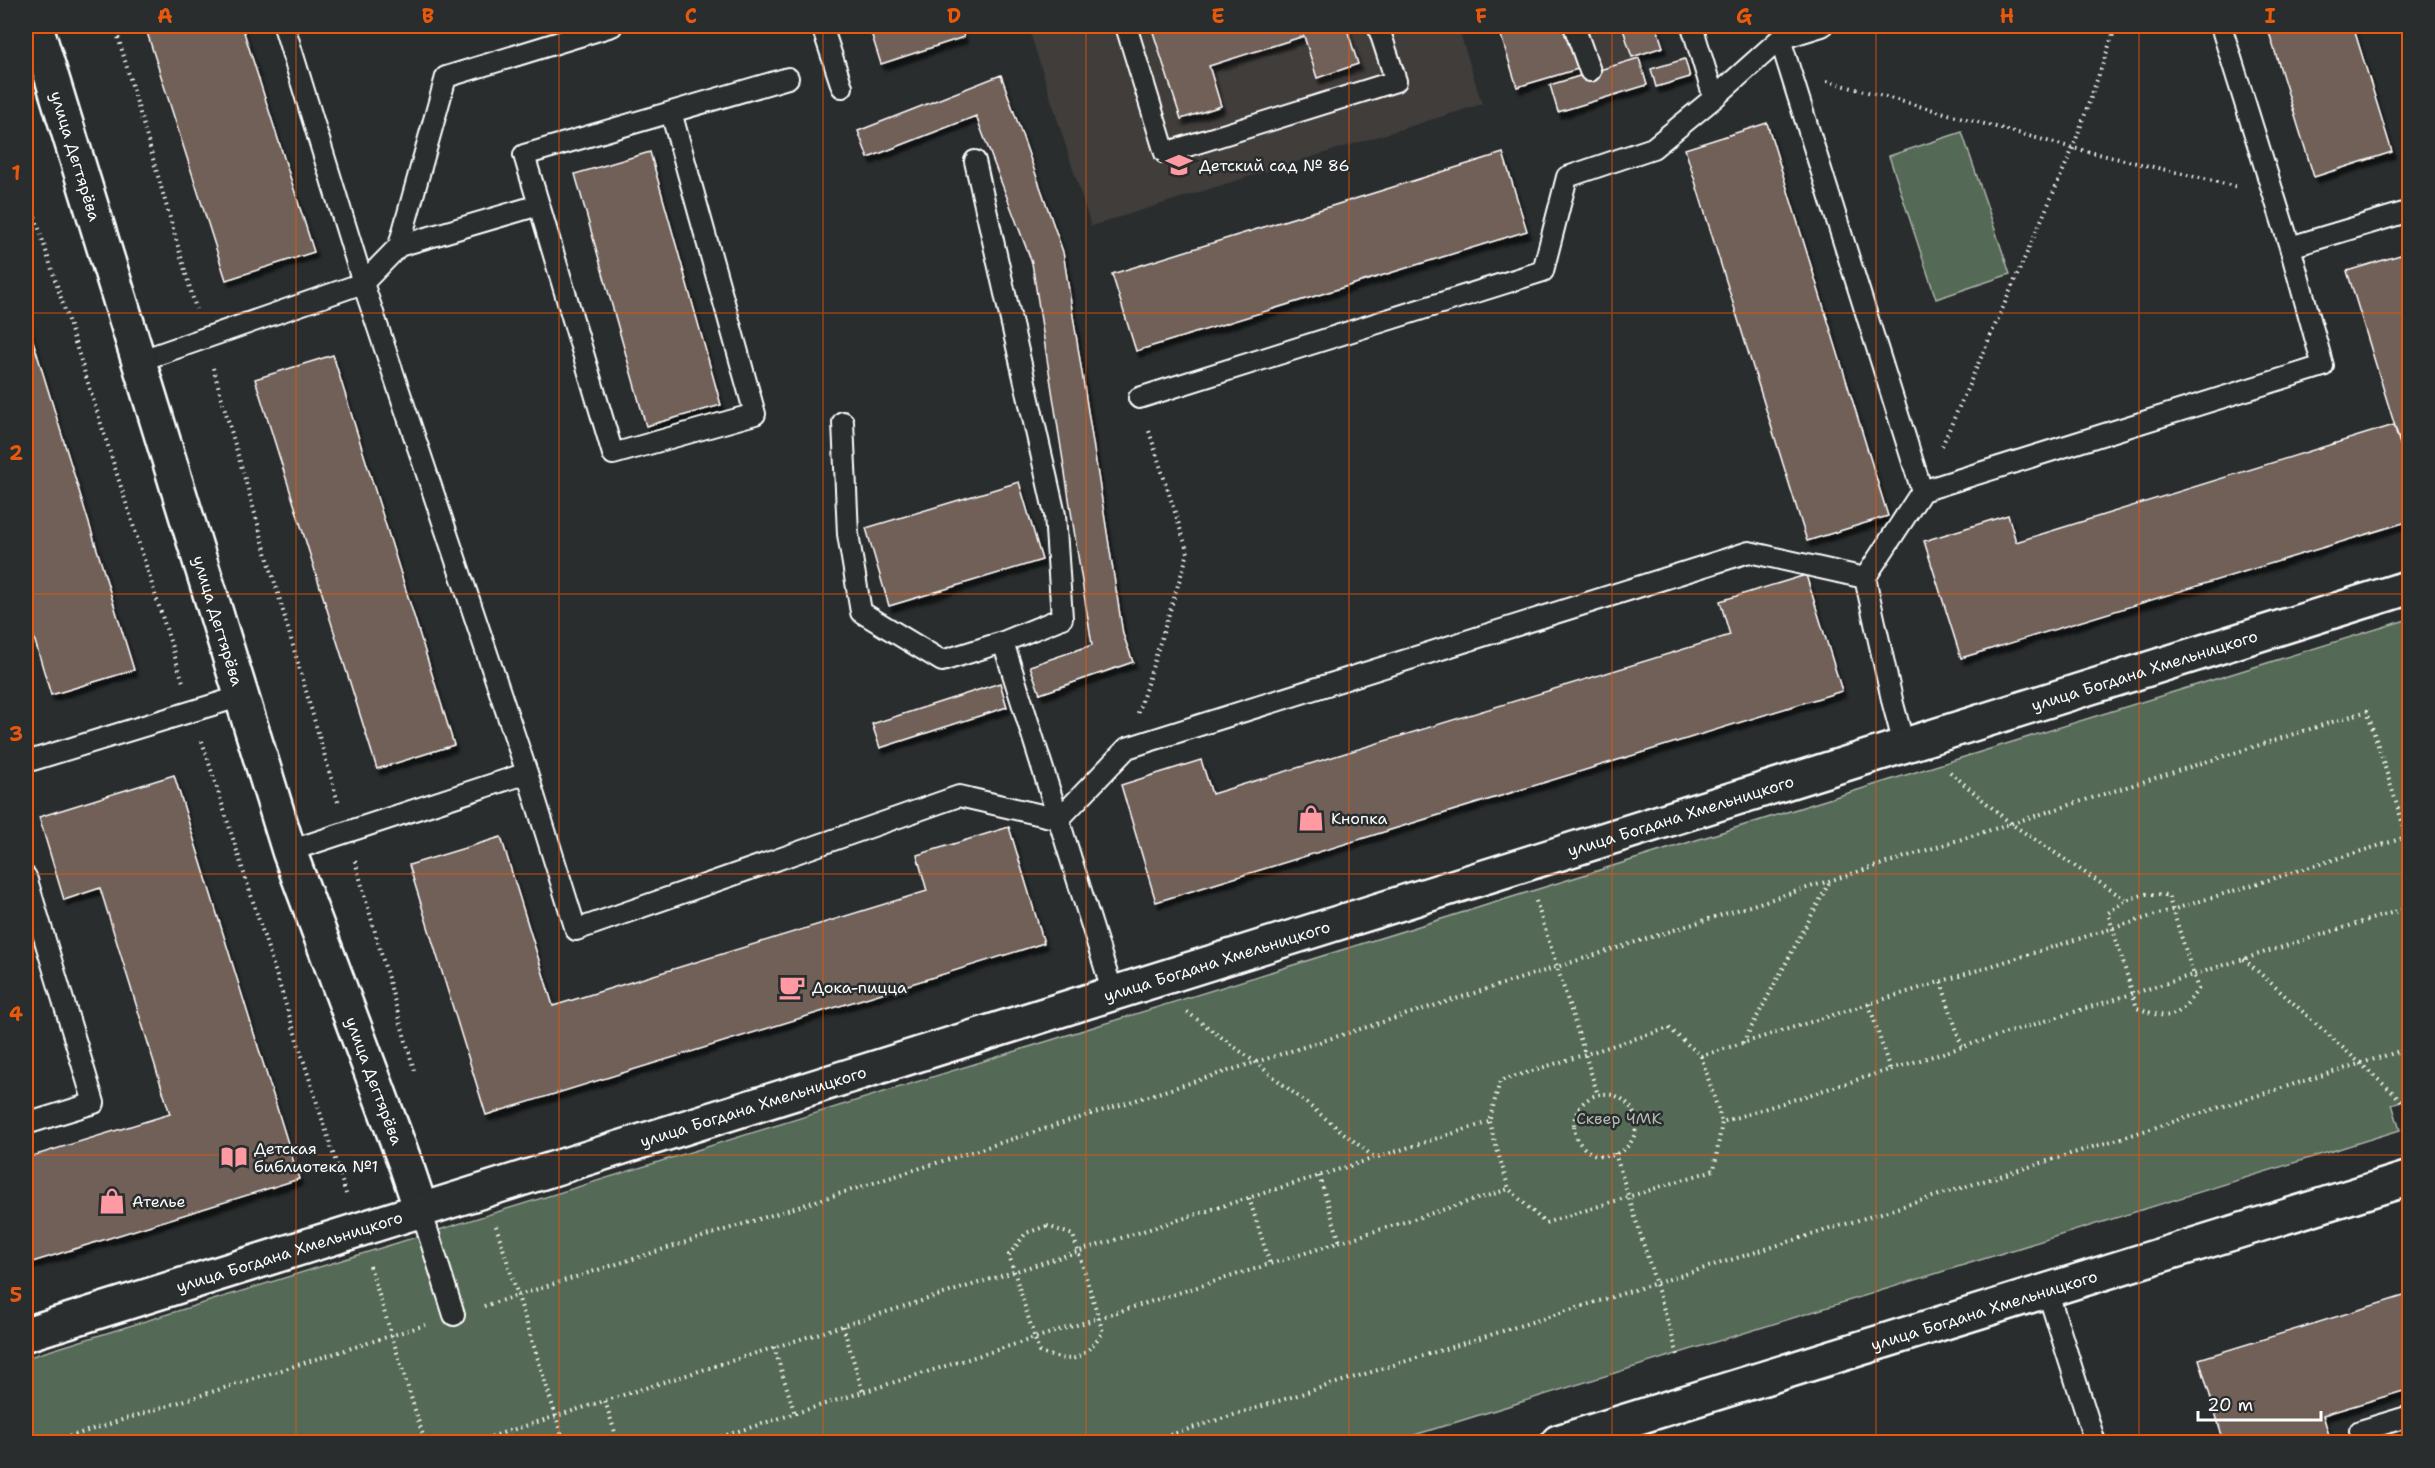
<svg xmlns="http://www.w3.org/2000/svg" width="2435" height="1468" viewBox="0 0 2435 1468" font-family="'Shantell Sans',sans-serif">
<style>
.built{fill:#3f3c3b}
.green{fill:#556a56;stroke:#aab4aa;stroke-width:1.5}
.building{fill:#716058;stroke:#fff;stroke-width:1.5;filter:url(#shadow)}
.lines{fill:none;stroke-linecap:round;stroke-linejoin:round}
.lane-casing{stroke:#fff;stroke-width:24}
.street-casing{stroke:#fff;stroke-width:38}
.secondary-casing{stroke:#fff;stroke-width:38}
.path{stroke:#fff;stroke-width:4;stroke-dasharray:1.5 4.5;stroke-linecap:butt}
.lane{stroke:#2a2d2e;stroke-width:20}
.street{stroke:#2a2d2e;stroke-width:33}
.secondary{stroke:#2a2d2e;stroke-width:33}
.grid{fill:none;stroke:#e8590c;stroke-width:1.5;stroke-opacity:0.55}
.labels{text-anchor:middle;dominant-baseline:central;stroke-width:5;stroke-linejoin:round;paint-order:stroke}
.street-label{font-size:16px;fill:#fff;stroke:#2a2d2e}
.poi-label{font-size:16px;fill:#fff;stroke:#2a2d2e;text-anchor:start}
.park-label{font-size:16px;fill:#b2bcb3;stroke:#2a2d2e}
.neatline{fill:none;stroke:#e8590c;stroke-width:2}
.grid-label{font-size:20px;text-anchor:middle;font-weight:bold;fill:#e8590c}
</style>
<defs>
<filter id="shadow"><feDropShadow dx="3.5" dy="6" stdDeviation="1.5" flood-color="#0009"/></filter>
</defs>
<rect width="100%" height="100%" fill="#2a2d2e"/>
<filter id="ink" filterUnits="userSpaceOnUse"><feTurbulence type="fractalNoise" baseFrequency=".0167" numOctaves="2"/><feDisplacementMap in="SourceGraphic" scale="12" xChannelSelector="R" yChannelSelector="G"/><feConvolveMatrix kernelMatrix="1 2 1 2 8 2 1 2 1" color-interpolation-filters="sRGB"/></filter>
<g filter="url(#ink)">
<path class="built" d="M1028 26H1458L1482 104 1091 226Z
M1498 26H1656L1663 47 1639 55 1647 85 1558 112 1546 79 1517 87Z"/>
<path class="green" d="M1962 132 2010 274 1936 299 1889 156Z
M2409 619 2410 1098 2392 1104 2400 1130 1392 1442H26V1358Z"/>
<path class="building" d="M145 26H242L314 252 226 280Z
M869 26H960L964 37 881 64Z
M1151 26H1346L1358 64 1317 78 1304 36 1209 66 1221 106 1181 119Z
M1498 26H1564L1578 69 1517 87Z
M1622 26H1656L1663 47 1632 57Z
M2267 26H2353L2392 152 2314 177Z
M1639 58 1647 85 1558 112 1550 85Z
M1685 59 1690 77 1656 87 1651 69Z
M1001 75 1063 252 1123 634 1133 662 1040 694 1030 666 1092 645 1032 263 976 116 868 158 858 131Z
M1767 123 1888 516 1807 541 1685 149Z
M650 152 721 405 646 426 575 174Z
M1503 153 1527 231 1136 351 1112 274Z
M2410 252V475L2347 271Z
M26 318 134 670 51 695 26 611Z
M333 355 454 745 377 769 255 379Z
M2394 425 2410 476V521L1961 658 1924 541 2008 515 2016 542Z
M1019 482 1042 560 889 606 866 528Z
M1806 575 1842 691 1156 902 1121 785 1201 760 1212 794 1730 635 1720 601Z
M1000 683 1007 707 880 748 872 724Z
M174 775 299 1179 26 1264V1158L170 1114 100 888 64 900 39 817Z
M1009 827 1044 943 486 1115 409 865 501 837 553 1006 927 891 917 855Z
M2410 1294V1389L2323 1415 2331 1442H2224L2199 1359Z"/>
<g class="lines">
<g class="lane-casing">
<path id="lane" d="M284 26 363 283 527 773 576 930 959 796 1059 819 1127 748 1749 552 1865 578 1922 491 2323 366 2290 247 2221 26
M822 26 842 87
M1126 26 1165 153 1396 81 1378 26
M1574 26 1590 71
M1692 26 1714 98
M1780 39 1922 491
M975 161 1055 515 1062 618 1003 642 1113 993
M539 205 613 454 755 414 671 112
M399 246 446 77 612 26
M2290 247 2410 211
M139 361 363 283 399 246 539 205 524 155 788 78
M1139 398 1543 271 1567 177 1653 148 1714 98 1780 39 1822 26
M843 422 848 534 861 612 942 661 1003 642
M1865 578 1893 704 1904 745
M26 762 242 696
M289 851 527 773
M26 877 94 1103 26 1124
M421 1210 454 1315
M2047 1290 2095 1442
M2364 1442 2360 1431 2410 1416"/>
</g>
<g class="street-casing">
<g id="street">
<path id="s1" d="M36 26 289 851 407 1168 421 1210"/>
<path id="s2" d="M26 1334 2410 587"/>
</g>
</g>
<g class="secondary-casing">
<g id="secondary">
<path id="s3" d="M1558 1442 2410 1178"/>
</g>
</g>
<path class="path" d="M115 26 196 309
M1827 81 2073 148 2238 187
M26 188 183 682
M213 368 338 802
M1942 446 2073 148 2116 26
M1138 713 1188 553 1148 428
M202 741 346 1194
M1950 772 2010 823 2126 900
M355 861 414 1070
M2146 894 2168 895 2198 989C2177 1019 2172 1021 2137 1008L2108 913 2126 900Z
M1536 901 1598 1095
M2244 959 2410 1108
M1941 982 1962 1047
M1869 1004 1890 1070
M1187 1012 1255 1062 1375 1158
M1743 1043 1830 881
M1701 1056 1722 1122
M1574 1125a31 31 0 1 1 62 0a31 31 0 1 1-62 0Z
M1489 1122 1509 1189
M1615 1153 1679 1358
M1319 1176 1340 1242
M1249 1198 1270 1264
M496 1226 564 1442
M1047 1226 1073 1235 1103 1332C1080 1362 1075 1364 1039 1352L1009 1255 1026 1233Z
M370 1266 425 1442
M484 1306 2367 711 2410 846
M843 1326 863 1392
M774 1347 795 1414
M605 1401 618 1442
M52 1442 425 1325
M474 1442 1489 1122 1500 1081 1669 1028 1701 1056 2410 836
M704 1442 1509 1189 1545 1223 1714 1170 1722 1122 2410 907
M1147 1442 2410 1048"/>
<use href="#lane" class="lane"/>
<use href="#street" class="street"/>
<use href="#secondary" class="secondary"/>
</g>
</g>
<path class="grid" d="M296 26V1442M559 26V1442M823 26V1442M1086 26V1442M1349 26V1442M1612 26V1442M1876 26V1442M2139 26V1442M26 313H2410M26 594H2410M26 874H2410M26 1155H2410"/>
<defs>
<g id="school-bare" transform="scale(2.07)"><path d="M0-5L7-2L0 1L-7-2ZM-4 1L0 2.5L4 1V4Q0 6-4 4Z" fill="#ff9aa2" stroke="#2a2d2e" stroke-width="2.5" paint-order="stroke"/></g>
<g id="shop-bare" transform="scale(2.07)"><path d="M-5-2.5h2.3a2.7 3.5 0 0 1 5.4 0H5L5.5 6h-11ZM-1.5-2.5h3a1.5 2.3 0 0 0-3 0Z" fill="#ff9aa2" stroke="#2a2d2e" stroke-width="2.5" paint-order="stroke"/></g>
<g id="cafe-bare" transform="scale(2.07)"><path d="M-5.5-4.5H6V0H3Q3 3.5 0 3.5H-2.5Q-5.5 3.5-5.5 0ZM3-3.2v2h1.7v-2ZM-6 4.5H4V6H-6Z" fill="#ff9aa2" stroke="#2a2d2e" stroke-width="2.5" paint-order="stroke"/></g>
<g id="library-bare" transform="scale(2.07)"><path d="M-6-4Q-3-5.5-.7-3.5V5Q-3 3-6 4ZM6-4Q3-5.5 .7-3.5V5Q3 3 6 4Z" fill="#ff9aa2" stroke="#2a2d2e" stroke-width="2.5" paint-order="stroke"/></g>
</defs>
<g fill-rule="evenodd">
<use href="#school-bare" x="1179" y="165"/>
<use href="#shop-bare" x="1311" y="818"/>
<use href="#cafe-bare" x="792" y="987"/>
<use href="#library-bare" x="234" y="1157"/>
<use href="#shop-bare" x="112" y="1201"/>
</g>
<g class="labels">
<g class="street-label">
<text stroke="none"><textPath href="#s1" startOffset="136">улица Дегтярёва</textPath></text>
<text stroke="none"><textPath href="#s1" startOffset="622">улица Дегтярёва</textPath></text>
<text stroke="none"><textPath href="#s2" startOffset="2220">улица Богдана Хмельницкого</textPath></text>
<text stroke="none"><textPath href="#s2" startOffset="1734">улица Богдана Хмельницкого</textPath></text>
<text stroke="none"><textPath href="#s2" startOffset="1248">улица Богдана Хмельницкого</textPath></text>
<text stroke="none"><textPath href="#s1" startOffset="1108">улица Дегтярёва</textPath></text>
<text stroke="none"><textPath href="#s2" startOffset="762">улица Богдана Хмельницкого</textPath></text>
<text stroke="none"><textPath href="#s2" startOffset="276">улица Богдана Хмельницкого</textPath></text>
<text stroke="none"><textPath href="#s3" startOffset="446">улица Богдана Хмельницкого</textPath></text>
</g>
<g class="poi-label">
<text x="1199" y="165">Детский сад № 86</text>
<text x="1331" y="818">Кнопка</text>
<text x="812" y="987">Дока-пицца</text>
<text x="254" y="1148">Детская<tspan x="254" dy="18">библиотека №1</tspan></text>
<text x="132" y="1201">Ателье</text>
</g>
<g class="park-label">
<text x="1619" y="1118">Сквер ЧМК</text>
</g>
</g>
<rect width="2435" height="1468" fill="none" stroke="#2a2d2e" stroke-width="66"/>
<path d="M2198 1411v9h123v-9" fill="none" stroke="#ffffff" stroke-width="3"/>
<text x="2207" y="1411" font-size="18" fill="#ffffff" stroke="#2a2d2e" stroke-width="4.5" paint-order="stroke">20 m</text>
<rect x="33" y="33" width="2369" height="1402" class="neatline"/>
<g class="grid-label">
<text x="165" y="23">A</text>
<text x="428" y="23">B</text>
<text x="691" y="23">C</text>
<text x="954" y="23">D</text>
<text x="1218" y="23">E</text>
<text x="1481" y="23">F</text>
<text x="1744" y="23">G</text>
<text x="2007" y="23">H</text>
<text x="2270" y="23">I</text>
<text x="16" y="180">1</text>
<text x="16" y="460">2</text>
<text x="16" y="741">3</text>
<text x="16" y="1021">4</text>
<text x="16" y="1302">5</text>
</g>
</svg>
